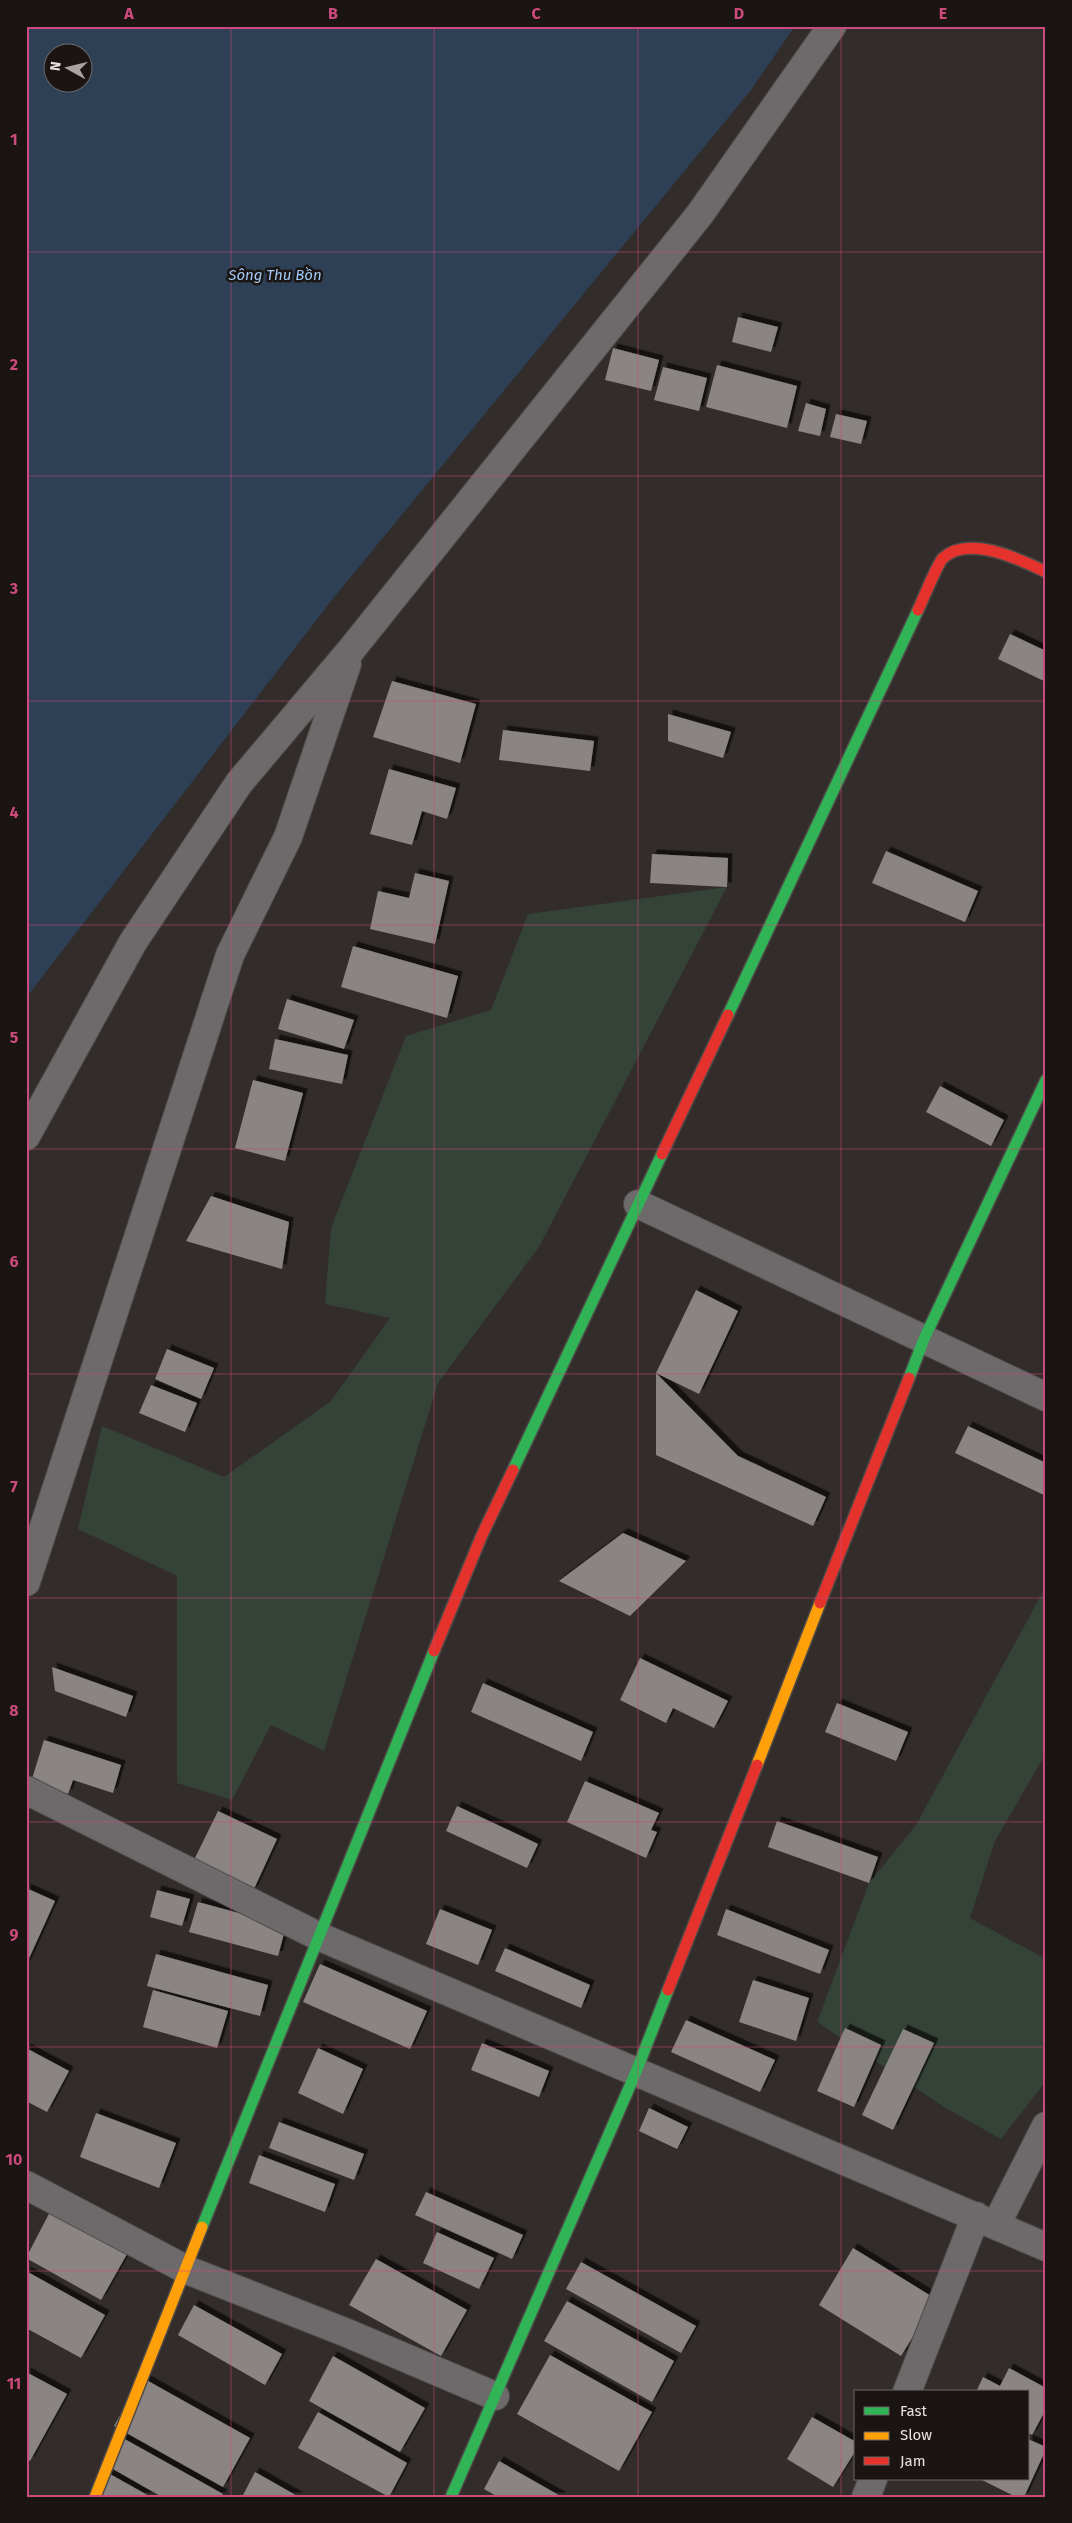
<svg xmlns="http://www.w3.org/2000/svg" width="1072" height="2523" viewBox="0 0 1072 2523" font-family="'Fira Sans',sans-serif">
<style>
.green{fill:#354238}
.water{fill:#2d4055;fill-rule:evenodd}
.building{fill:#8a8583;filter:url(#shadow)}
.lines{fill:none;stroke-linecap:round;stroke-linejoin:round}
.street-casing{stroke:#4e4a48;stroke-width:30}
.fast-casing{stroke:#4e4a48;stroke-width:14}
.slow-casing{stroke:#4e4a48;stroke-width:14}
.jam-casing{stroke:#4e4a48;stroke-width:14}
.street{stroke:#6d6a6b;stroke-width:28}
.fast{stroke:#30b455;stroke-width:11}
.slow{stroke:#ff9f0a;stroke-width:11}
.jam{stroke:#e5322d;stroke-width:11}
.grid{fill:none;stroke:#cc4a7c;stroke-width:1;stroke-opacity:0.55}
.labels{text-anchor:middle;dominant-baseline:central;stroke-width:5;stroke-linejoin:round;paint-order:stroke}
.water-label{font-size:15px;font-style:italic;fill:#a1cbf8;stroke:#1a1513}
.neatline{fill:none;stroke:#cc4a7c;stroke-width:2}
.grid-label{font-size:16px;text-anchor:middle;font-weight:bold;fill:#cc4a7c}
</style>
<defs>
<filter id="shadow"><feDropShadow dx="4.5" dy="-4.5" stdDeviation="0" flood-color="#0009"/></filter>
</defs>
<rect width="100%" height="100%" fill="#322c2a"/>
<path class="green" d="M727 887 539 1247 438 1383 324 1751 271 1725 232 1800 177 1783V1576L78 1529 102 1426 224 1477 331 1401 390 1318 325 1304 331 1228 406 1036 491 1010 528 914Z
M1046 1586V1753L995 1841 970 1918 1046 1959V2081L1001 2139 944 2107 817 2022 869 1883 916 1825Z"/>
<path class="water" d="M26 26H795L751 90 331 601 26 998ZM52 52H82V82H52Z"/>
<path class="building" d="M738 317 778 327 771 352 732 342Z
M613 348 659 360 651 391 605 380Z
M717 365 797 386 787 428 706 407Z
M663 367 707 378 699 411 654 400Z
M806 403 826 409 820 436 798 431Z
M836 414 867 421 861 444 830 437Z
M1010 634 1046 651V682L998 659Z
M392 681 476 704 460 763 373 737Z
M668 714 731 732 723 758 668 741Z
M503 730 594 741 590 771 499 760Z
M389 769 456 788 447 819 422 811 412 845 370 834Z
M886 851 978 891 965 922 872 883Z
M652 854 728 858 727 887 650 883Z
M415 873 449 881 435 944 370 929 378 891 409 898Z
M353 946 458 976 447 1018 341 987Z
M287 999 354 1020 344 1049 278 1029Z
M275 1039 348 1055 342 1084 269 1069Z
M253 1080 303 1093 285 1161 235 1148Z
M940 1086 1004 1120 991 1146 926 1112Z
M211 1196 289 1222 282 1269 186 1241Z
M696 1290 738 1311 699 1394 656 1373 738 1456 826 1497 813 1526 656 1455V1373Z
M167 1349 214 1368 201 1399 155 1379Z
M151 1385 197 1403 185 1432 139 1413Z
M968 1426 1046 1463V1496L955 1453Z
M623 1533 686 1561 630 1616 559 1581Z
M640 1658 728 1701 714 1728 673 1708 666 1723 620 1700Z
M52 1667 133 1696 126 1717 55 1691Z
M483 1683 593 1732 581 1761 471 1712Z
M837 1703 908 1732 896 1761 825 1732Z
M44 1740 121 1765 113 1793 73 1780 68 1794 31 1782Z
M585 1781 659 1813 651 1830 657 1832 646 1858 567 1822Z
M457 1806 538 1844 527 1868 446 1831Z
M218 1811 277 1839 253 1891 193 1862Z
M777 1821 878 1857 869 1883 768 1847Z
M26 1888 55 1901 26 1965Z
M157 1890 190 1899 182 1926 150 1917Z
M198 1902 286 1926 278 1956 189 1932Z
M440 1909 492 1930 478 1965 426 1944Z
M726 1909 829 1950 820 1974 717 1935Z
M505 1948 590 1985 581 2008 495 1971Z
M156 1954 268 1985 260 2016 147 1986Z
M320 1964 427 2011 410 2049 303 2002Z
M753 1980 809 1998 796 2041 739 2022Z
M153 1990 228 2011 217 2048 143 2027Z
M686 2020 775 2060 760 2092 671 2052Z
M845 2028 881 2045 854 2107 817 2091Z
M903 2029 934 2043 893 2130 862 2115Z
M482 2043 549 2071 539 2097 471 2070Z
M26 2048 69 2071 47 2112 26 2101Z
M318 2048 363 2069 343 2114 298 2093Z
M649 2108 688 2127 677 2149 639 2131Z
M96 2113 176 2143 159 2188 80 2157Z
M279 2122 364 2154 354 2180 269 2148Z
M259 2155 335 2184 325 2212 249 2183Z
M426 2192 523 2235 512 2259 415 2215Z
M54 2204 131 2247 101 2300 26 2258Z
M437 2232 494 2258 479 2289 423 2263Z
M853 2248 936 2299 901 2356 819 2305Z
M376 2259 467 2310 441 2356 349 2305Z
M581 2262 696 2326 681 2353 566 2289Z
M26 2271 105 2315 81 2358 26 2328Z
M567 2301 674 2361 652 2402 544 2341Z
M194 2305 282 2354 265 2385 178 2335Z
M550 2355 652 2412 619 2471 517 2414Z
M333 2356 425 2408 400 2452 309 2401Z
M1009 2368 1046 2388V2409L1032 2435 1028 2433V2392H976L983 2377 1000 2386Z
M26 2372 67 2394 30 2461 26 2459Z
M141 2377 250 2438 223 2487 114 2426Z
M318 2412 407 2463 389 2497 298 2448Z
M812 2417 856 2442V2450L833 2487 787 2459Z
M121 2437 223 2494 221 2497H162L106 2465Z
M1028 2439 1046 2447V2449L1024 2497H1016L980 2479H1028Z
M499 2461 562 2497H498L484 2489Z
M255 2472 299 2497H242Z
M108 2473 151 2497H95Z"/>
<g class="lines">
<g class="street-casing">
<path id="street" d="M26 1136 133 942 239 783 351 650 700 214 832 26
M638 1204 1046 1397
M26 1582 230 955 288 837 347 664
M26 1790 318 1936 1046 2247
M26 2185 187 2270 347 2333 495 2396
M996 2225 1046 2126
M907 2392 976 2216
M866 2497 873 2479"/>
</g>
<g class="fast-casing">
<path id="fast" d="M728 1015 918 610
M909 1378 924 1339 1046 1080
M513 1470 662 1154
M202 2227 434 1651
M451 2497 636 2072 668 1990"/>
</g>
<g class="slow-casing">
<path id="slow" d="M757 1765 820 1603
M95 2497 202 2227"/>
</g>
<g class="jam-casing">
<path id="jam" d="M918 610C923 600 937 564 943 558 969 534 1021 560 1046 572
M662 1154 728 1015
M820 1603 909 1378
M434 1651 482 1535 513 1470
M668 1990 757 1765"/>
</g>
<use href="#street" class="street"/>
<use href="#fast" class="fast"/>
<use href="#slow" class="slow"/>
<use href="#jam" class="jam"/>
</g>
<path class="grid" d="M231 26V2497M434 26V2497M638 26V2497M841 26V2497M26 252H1046M26 476H1046M26 701H1046M26 925H1046M26 1149H1046M26 1374H1046M26 1598H1046M26 1822H1046M26 2047H1046M26 2271H1046"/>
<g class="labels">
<g class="water-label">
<text x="275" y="275">Sông Thu Bồn</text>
</g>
</g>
<rect width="1072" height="2523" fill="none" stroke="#1a1513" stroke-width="55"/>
<rect x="854" y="2390" width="175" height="90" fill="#1a1513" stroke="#6d6765"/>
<rect x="864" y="2407" width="25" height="8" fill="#30b455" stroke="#6d6765"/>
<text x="900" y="2416" font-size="15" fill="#e9e2df">Fast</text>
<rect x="864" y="2432" width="25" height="8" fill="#ff9f0a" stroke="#6d6765"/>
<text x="900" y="2440" font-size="15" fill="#e9e2df">Slow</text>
<rect x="864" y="2457" width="25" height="8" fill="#e5322d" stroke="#6d6765"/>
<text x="900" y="2466" font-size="15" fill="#e9e2df">Jam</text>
<g transform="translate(68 68) rotate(278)"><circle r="24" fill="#1a1513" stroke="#6d6765"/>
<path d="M0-4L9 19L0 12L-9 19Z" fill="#a9a2a0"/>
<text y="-8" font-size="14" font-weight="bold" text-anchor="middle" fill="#e9e2df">N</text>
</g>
<rect x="28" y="28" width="1016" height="2468" class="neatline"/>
<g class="grid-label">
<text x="129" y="19">A</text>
<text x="333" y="19">B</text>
<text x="536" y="19">C</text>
<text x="739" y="19">D</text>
<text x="943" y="19">E</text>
<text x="14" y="145">1</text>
<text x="14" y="370">2</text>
<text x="14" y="594">3</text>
<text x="14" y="818">4</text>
<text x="14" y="1043">5</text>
<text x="14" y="1267">6</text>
<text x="14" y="1492">7</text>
<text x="14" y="1716">8</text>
<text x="14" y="1940">9</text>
<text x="14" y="2165">10</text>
<text x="14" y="2389">11</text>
</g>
</svg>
